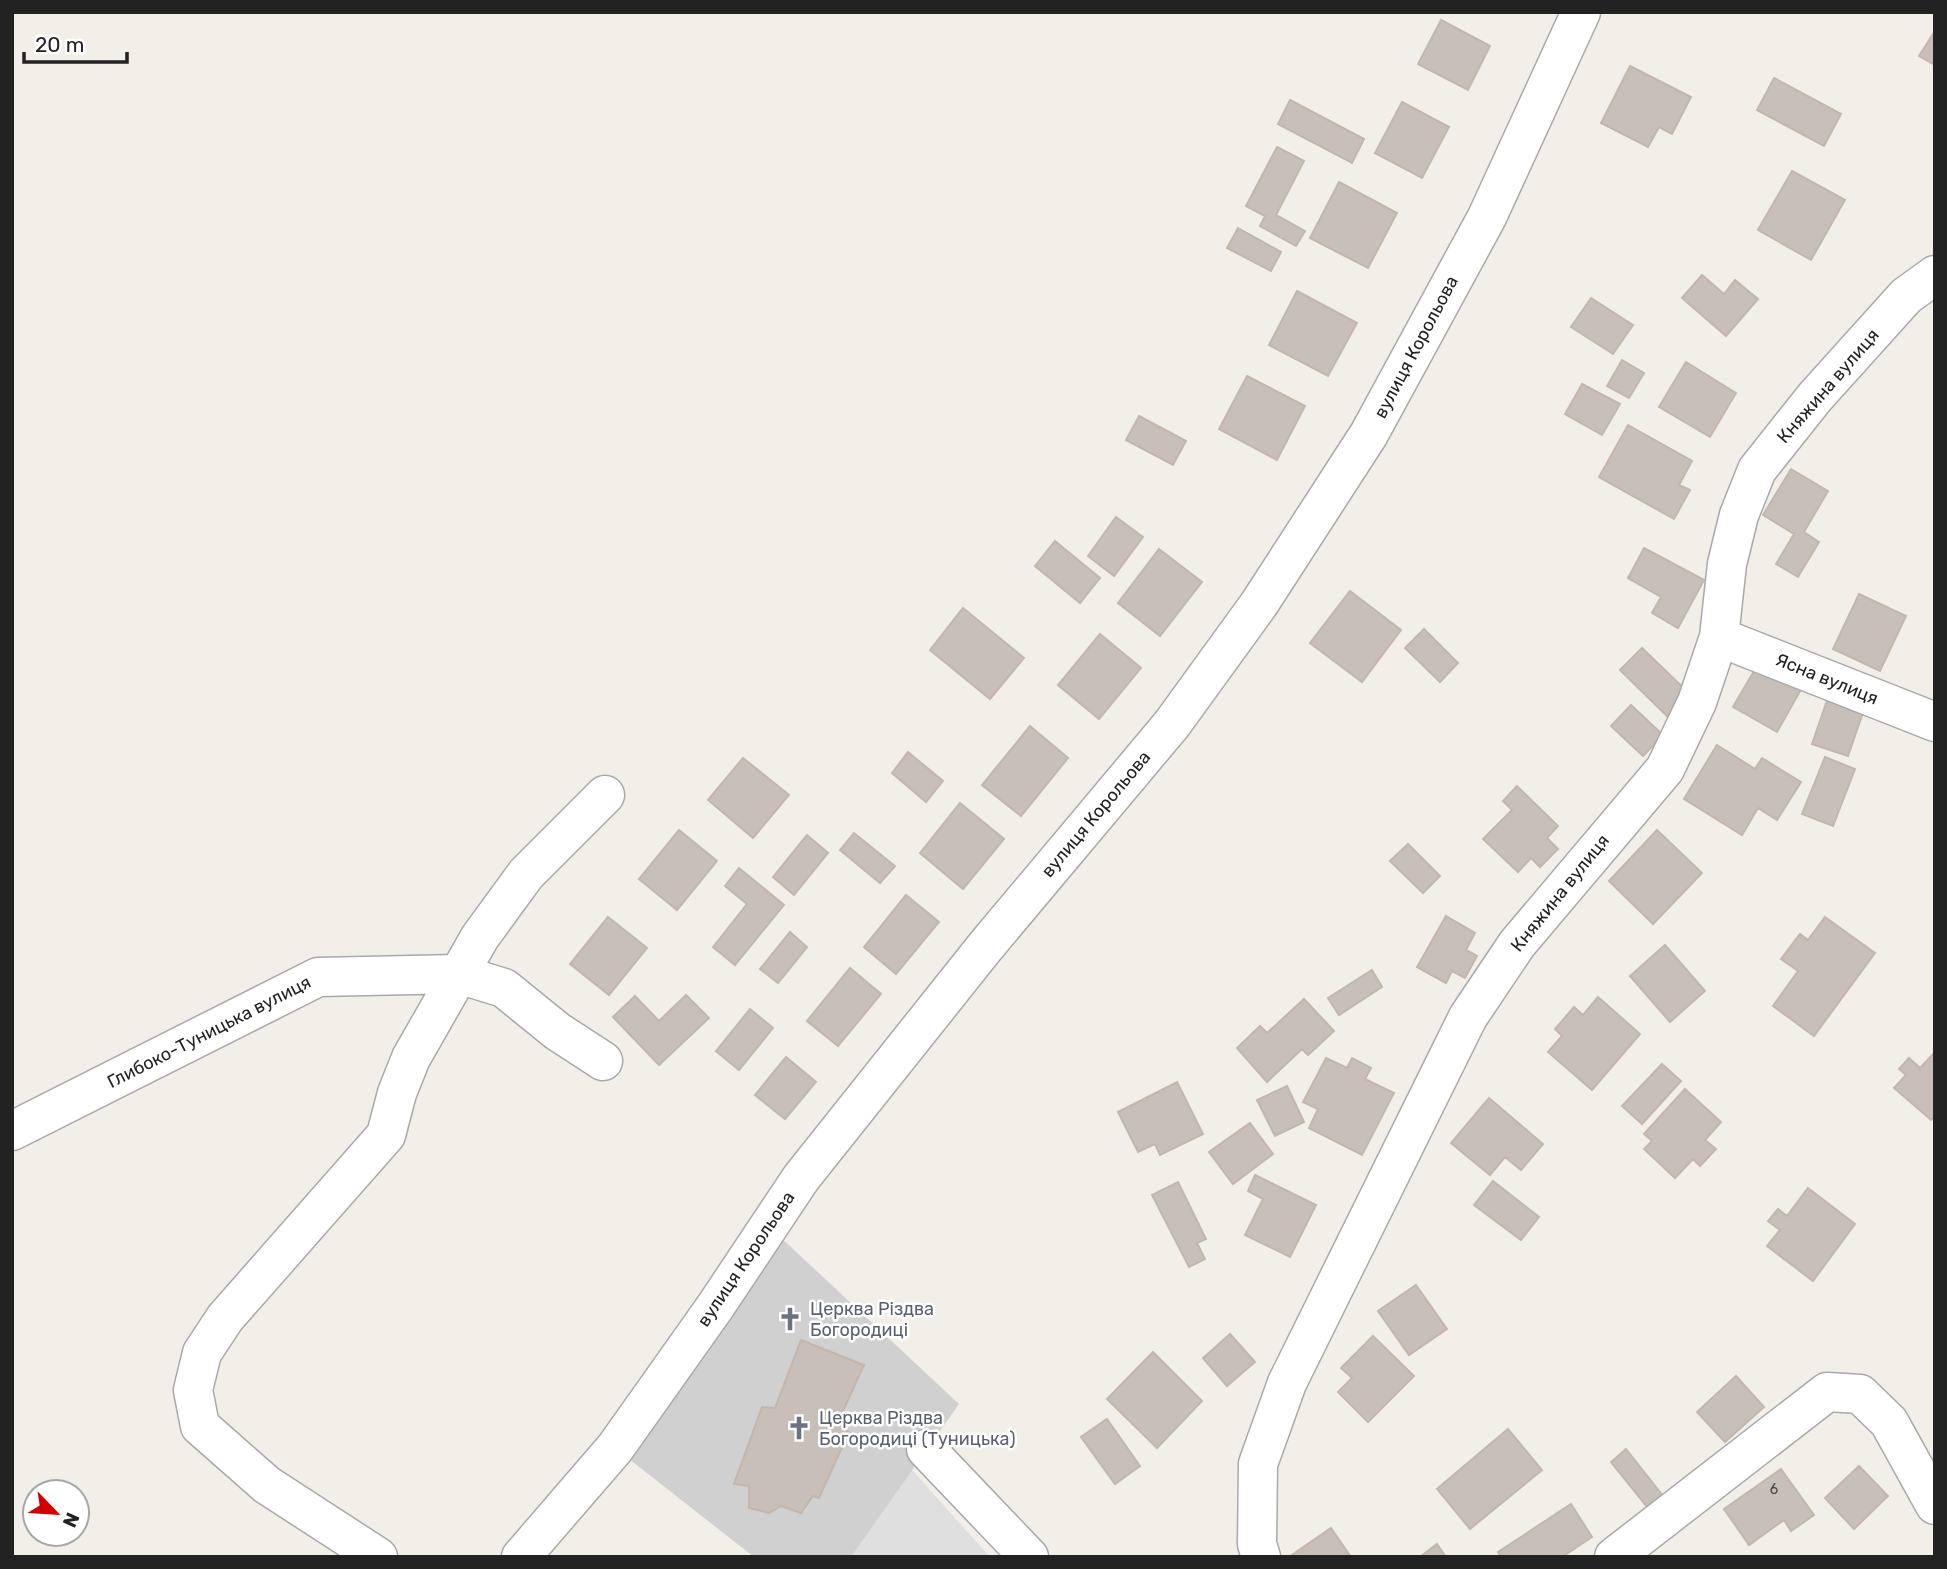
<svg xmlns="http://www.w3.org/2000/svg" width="1947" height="1569" viewBox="0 0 1947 1569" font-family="Rubik,sans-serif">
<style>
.residential{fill:#e0dfdf}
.religious{fill:#d0d0d0}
.building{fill:#c7bfb8;stroke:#c4b6ab;stroke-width:2}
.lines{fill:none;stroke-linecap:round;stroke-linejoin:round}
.minor-casing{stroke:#a9a9a9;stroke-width:41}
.minor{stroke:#fff;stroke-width:38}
.labels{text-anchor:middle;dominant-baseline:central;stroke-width:5;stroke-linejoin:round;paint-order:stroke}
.number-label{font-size:14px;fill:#4b4948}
.street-label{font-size:18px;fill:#222;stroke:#fff}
.worship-label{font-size:18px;fill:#5b616d;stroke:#fff;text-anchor:start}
</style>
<rect width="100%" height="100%" fill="#f2efe9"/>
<path class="residential" d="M912 1470 990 1557H851Z"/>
<path class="religious" d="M777 1234 959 1404 851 1557H754L615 1448Z"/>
<path class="building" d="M1441 20 1490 46 1468 90 1418 64Z
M1935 31V65L1919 56Z
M1630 66 1691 97 1672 134 1659 127 1648 147 1601 123Z
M1774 78 1841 114 1824 146 1757 110Z
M1290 100 1364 139 1352 163 1278 124Z
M1402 102 1449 127 1422 178 1375 153Z
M1277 147 1304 161 1276 215 1305 231 1296 246 1260 226 1265 216 1246 206Z
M1792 171 1845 200 1811 260 1758 230Z
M1339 182 1397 213 1368 268 1310 238Z
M1238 228 1281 252 1271 271 1227 248Z
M1702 275 1724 294 1735 280 1758 299 1726 336 1682 298Z
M1297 291 1357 323 1328 376 1269 345Z
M1591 298 1633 325 1613 354 1571 327Z
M1622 360 1644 373 1629 398 1607 386Z
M1686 362 1736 393 1710 437 1659 407Z
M1247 376 1305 406 1277 460 1219 429Z
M1582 384 1620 404 1602 435 1565 414Z
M1139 416 1186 441 1173 465 1126 440Z
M1628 425 1692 461 1679 485 1690 490 1674 519 1599 477Z
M1791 469 1828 491 1804 532 1819 542 1798 577 1776 564 1794 534 1763 515Z
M1116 517 1143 537 1114 576 1088 556Z
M1055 541 1100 578 1080 603 1035 566Z
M1644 548 1704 580 1678 628 1652 613 1661 597 1628 578Z
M1159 549 1202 582 1160 636 1118 603Z
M1350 591 1401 630 1362 682 1310 643Z
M1859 594 1906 616 1880 671 1833 649Z
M963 608 1024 658 990 699 930 650Z
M1424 629 1458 663 1440 682 1405 648Z
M1100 634 1141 668 1099 719 1058 685Z
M1642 648 1693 697 1671 720 1620 670Z
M1761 659 1804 684 1777 732 1733 707Z
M1830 692 1866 704 1848 756 1812 744Z
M1631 705 1663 735 1643 756 1611 726Z
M1030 726 1068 758 1021 816 982 785Z
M1717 745 1755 769 1762 758 1801 782 1777 820 1758 808 1742 835 1684 799Z
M908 752 943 781 926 802 892 773Z
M1825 757 1855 769 1833 826 1802 814Z
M743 758 789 795 753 838 708 800Z
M1517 786 1558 826 1547 838 1558 849 1540 867 1531 858 1518 872 1483 839 1512 810 1503 801Z
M960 803 1004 839 963 889 920 853Z
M679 830 717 861 677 910 639 879Z
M1657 830 1702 873 1653 924 1609 881Z
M854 833 895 866 880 883 840 850Z
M807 835 828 853 794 895 773 877Z
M1408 844 1440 876 1423 893 1390 861Z
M739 868 784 905 735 965 713 947 747 904 725 886Z
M906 895 939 922 896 974 864 947Z
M1446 916 1475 933 1466 950 1477 956 1465 978 1452 971 1446 983 1417 967Z
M608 917 647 948 609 995 570 964Z
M1825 917 1875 953 1814 1036 1773 1006 1798 971 1781 959 1800 934 1808 940Z
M790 932 807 947 778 983 760 969Z
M1665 945 1705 991 1670 1022 1630 976Z
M850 968 881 994 838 1046 807 1021Z
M1372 970 1382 987 1339 1015 1328 998Z
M686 995 709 1018 659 1065 613 1017 635 996 659 1021Z
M1598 997 1640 1034 1592 1090 1548 1052 1562 1036 1555 1029 1574 1007 1583 1015Z
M1304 999 1334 1031 1308 1055 1302 1049 1267 1082 1237 1048 1260 1026 1267 1033Z
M750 1009 773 1028 739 1070 716 1051Z
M1935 1052V1116L1931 1120 1894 1088 1906 1075 1899 1069 1909 1058 1920 1068Z
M786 1057 816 1082 785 1119 755 1095Z
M1326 1058 1347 1068 1352 1058 1371 1068 1365 1079 1394 1093 1362 1155 1309 1128 1318 1109 1303 1102Z
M1662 1064 1681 1081 1642 1124 1622 1106Z
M1177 1082 1203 1134 1160 1155 1155 1144 1138 1152 1118 1112Z
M1287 1086 1304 1122 1275 1136 1257 1100Z
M1685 1089 1721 1122 1705 1140 1716 1149 1700 1166 1693 1159 1675 1178 1644 1149 1652 1141 1644 1134Z
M1489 1098 1543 1144 1521 1170 1505 1157 1490 1175 1451 1143Z
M1250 1123 1273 1154 1233 1184 1209 1152Z
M1255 1175 1316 1205 1290 1257 1245 1235 1263 1199 1248 1191Z
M1493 1181 1539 1217 1521 1240 1474 1205Z
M1178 1182 1206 1239 1197 1243 1205 1259 1189 1267 1152 1195Z
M1808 1188 1855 1224 1813 1281 1767 1246 1780 1230 1768 1221 1778 1209 1787 1216Z
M1416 1285 1447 1329 1409 1355 1378 1311Z
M1230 1334 1255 1362 1227 1386 1203 1358Z
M1373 1336 1414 1376 1368 1422 1338 1392 1352 1378 1341 1368Z
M801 1340 864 1365 837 1424 849 1432 819 1498 813 1496 801 1513 781 1506 769 1513 749 1508V1486L734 1484 762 1407 775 1408Z
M1153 1352 1202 1401 1157 1448 1107 1399Z
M1736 1376 1764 1407 1725 1442 1697 1412Z
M1107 1419 1140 1466 1115 1484 1081 1437Z
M1508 1429 1542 1470 1470 1529 1437 1489Z
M1626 1449 1667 1501 1652 1513 1611 1462Z
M1859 1466 1888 1496 1854 1529 1825 1498Z
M1781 1469 1814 1515 1791 1531 1784 1520 1749 1545 1724 1509Z
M1571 1504 1592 1537 1562 1557H1501L1498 1552Z
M1331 1528 1351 1557H1289Z
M1437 1544 1446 1557H1420Z"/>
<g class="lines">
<g class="minor-casing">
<path id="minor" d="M1719 637 1935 722
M12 1131 318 977 458 974 504 988 557 1031 603 1061
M926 1449 1029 1557
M378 1557 267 1485 200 1426 193 1390 202 1353 225 1318 386 1135 397 1093 411 1058 480 937 526 874 605 795
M521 1557 615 1448 715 1307 801 1178 985 947 1172 724 1259 604 1369 434 1487 217 1581 12
M1261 1557 1257 1544 1258 1464 1287 1383 1468 1017 1517 944 1665 769 1697 702 1719 637 1727 564 1739 515 1757 470 1815 397 1906 296 1935 275
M1614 1557 1827 1392 1860 1394 1889 1422 1935 1505"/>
</g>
<use href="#minor" class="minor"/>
</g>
<defs>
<g id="church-bare" transform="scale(1.89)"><path d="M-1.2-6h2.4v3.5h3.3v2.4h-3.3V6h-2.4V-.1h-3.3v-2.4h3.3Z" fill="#6b7280" stroke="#fff" stroke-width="2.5" paint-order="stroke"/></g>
</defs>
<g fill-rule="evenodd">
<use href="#church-bare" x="790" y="1319"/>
<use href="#church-bare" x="799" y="1428"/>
</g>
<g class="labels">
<g class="number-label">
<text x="1774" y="1489">6</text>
</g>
<g class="street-label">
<text transform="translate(1416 347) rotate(-62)">вулиця Корольова</text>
<text transform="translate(1828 386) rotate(-49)">Княжина вулиця</text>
<text transform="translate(1827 679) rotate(22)">Ясна вулиця</text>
<text transform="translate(1096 814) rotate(-50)">вулиця Корольова</text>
<text transform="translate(1560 893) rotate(-51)">Княжина вулиця</text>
<text transform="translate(209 1032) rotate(-27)">Глибоко-Туницька вулиця</text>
<text transform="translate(746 1259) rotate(-56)">вулиця Корольова</text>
</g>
<g class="worship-label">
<text x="810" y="1309">Церква Різдва<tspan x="810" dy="21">Богородиці</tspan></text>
<text x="819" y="1418">Церква Різдва<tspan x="819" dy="21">Богородиці (Туницька)</tspan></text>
</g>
</g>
<rect width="1947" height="1569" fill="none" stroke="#222222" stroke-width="28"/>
<g transform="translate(56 1513) rotate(115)"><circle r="33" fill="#ffffff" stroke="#a7a7a7" stroke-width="2"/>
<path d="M0-5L12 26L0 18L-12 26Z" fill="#d40000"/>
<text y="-10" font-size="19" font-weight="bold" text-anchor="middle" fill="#222222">N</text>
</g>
<path d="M24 52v10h103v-10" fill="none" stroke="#222222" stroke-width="3.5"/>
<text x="35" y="52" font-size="21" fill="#222222" stroke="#ffffff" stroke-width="5" paint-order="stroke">20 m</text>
</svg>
